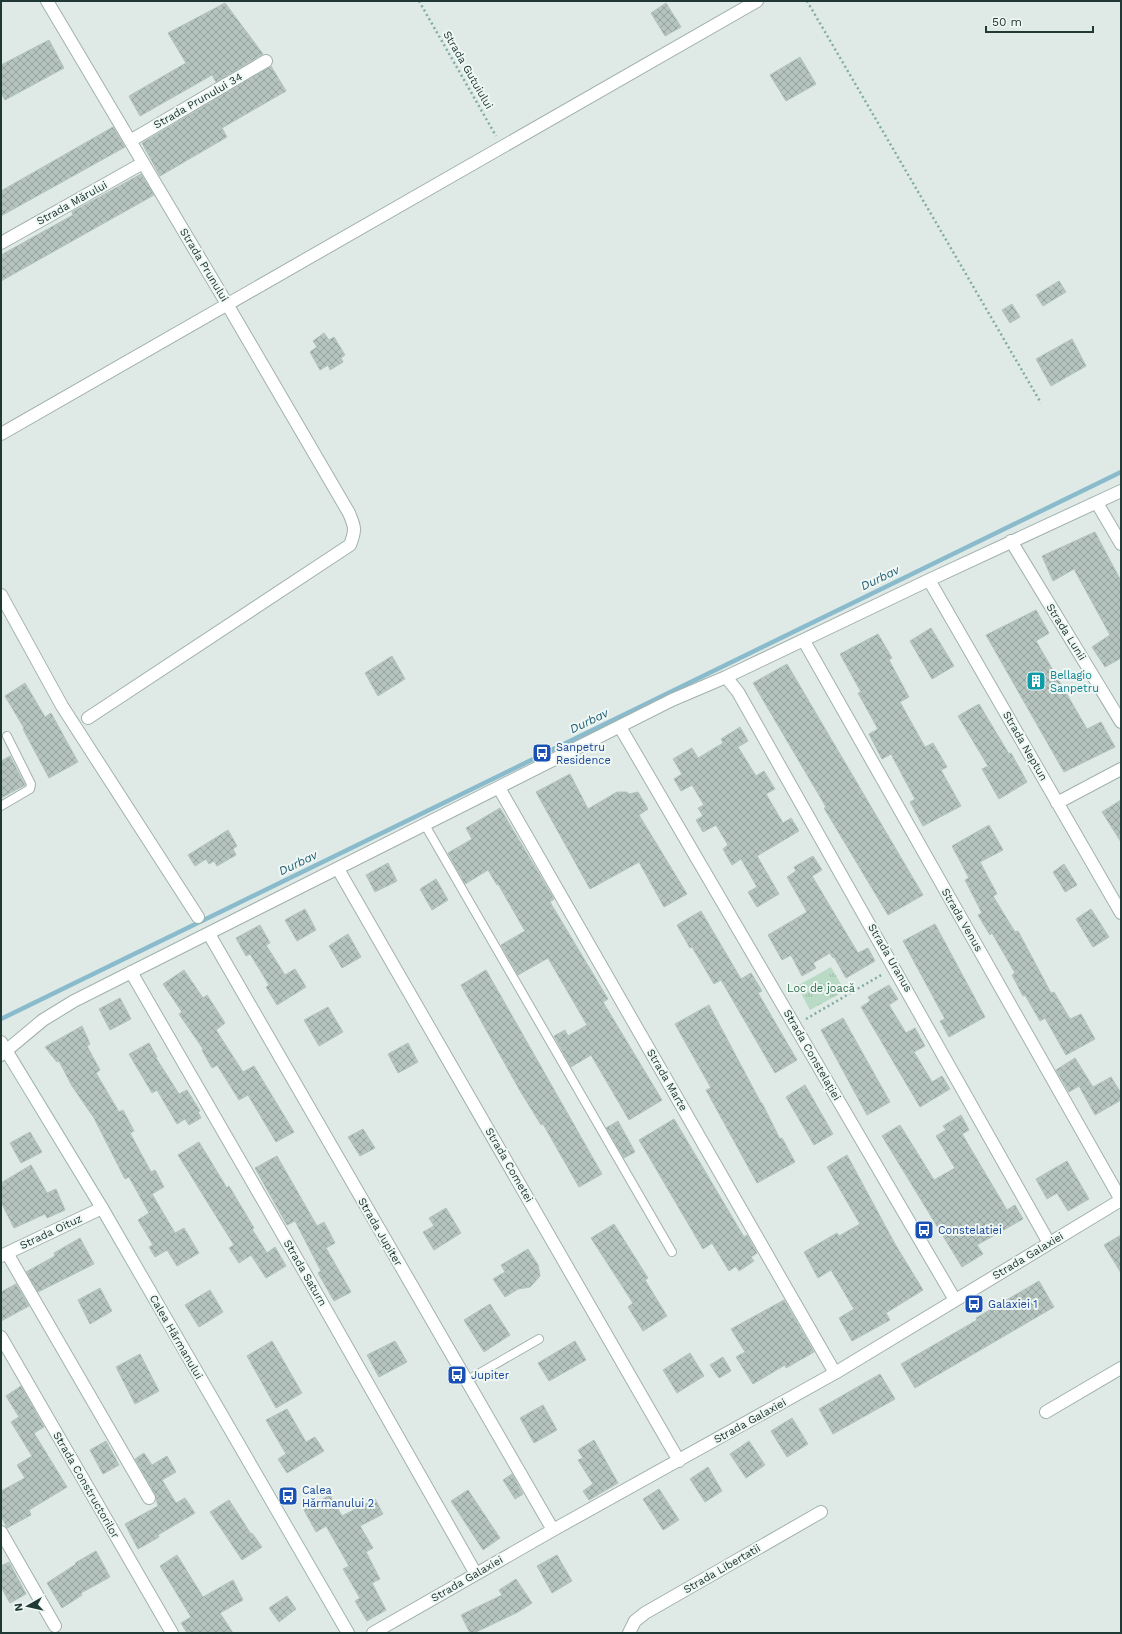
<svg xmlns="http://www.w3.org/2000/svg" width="1122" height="1634" viewBox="0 0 1122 1634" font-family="'Work Sans',sans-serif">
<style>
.grass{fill:url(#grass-tufts)}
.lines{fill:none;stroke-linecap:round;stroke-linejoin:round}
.stream{stroke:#89bbcd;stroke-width:4.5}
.building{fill:url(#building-cross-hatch);stroke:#b2c3be}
.lane-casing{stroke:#a2b1ad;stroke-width:10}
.street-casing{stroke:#a2b1ad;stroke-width:14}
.secondary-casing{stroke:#9fb5af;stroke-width:14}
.path{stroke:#81aca3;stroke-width:2.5;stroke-dasharray:2 3;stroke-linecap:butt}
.lane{stroke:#fff;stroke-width:8}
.street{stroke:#fff;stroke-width:12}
.secondary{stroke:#fff;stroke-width:12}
.labels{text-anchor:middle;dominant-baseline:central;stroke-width:4;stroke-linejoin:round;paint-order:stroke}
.street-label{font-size:11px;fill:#213935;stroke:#eff7f4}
.culture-label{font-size:11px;fill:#0d838f;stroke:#eff7f4;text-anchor:start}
.transit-label{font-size:11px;fill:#164399;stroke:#eff7f4;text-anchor:start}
.park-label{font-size:11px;fill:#2d6e4d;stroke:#eff7f4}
.water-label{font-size:12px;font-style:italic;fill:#1e5b72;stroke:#eff7f4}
</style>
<defs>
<pattern id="grass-tufts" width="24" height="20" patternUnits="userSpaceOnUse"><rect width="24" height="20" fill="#b9dac5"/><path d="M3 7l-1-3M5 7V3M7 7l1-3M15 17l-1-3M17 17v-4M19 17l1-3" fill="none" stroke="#9fbcaa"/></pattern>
<pattern id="building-cross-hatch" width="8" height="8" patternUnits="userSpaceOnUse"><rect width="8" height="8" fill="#b5c4bf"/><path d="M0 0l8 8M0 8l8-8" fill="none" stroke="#93a09c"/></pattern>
</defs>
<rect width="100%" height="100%" fill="#dfeae6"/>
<path class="grass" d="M831 967 845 991 810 1010 797 986Z"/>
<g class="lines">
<path class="stream" d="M1 1019 1121 472"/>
</g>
<path class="building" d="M225 3 263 54 216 82 212 75 140 116 129 96 186 63 168 33Z
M666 3 681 27 665 36 651 13Z
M49 40 64 68 5 100 1 93V65Z
M800 57 816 84 786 101 770 75Z
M271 66 286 91 222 128 227 137 160 176 142 143Z
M113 127 125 147 1 216V191Z
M141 174 154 195 1 281V255L73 215 72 212Z
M1059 281 1066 292 1043 306 1036 295Z
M1012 304 1020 317 1010 323 1002 310Z
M324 333 329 340 334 337 345 355 341 358 343 362 330 370 328 365 320 370 310 352 317 347 313 341Z
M1072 339 1086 366 1051 386 1036 359Z
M1095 532 1121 581V658L1105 667 1092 647 1110 635 1074 569 1053 581 1042 556Z
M1036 610 1049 633 1036 641 1087 729 1101 722 1115 747 1064 772 986 635Z
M931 628 954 666 932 679 910 641Z
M878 634 892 658 889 660 909 697 900 702 925 747 933 743 947 767 941 770 961 806 923 826 910 802 915 799 891 754 882 759 869 734 878 729 858 693 861 692 840 654Z
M392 656 405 679 378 696 365 673Z
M787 664 923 895 888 915 824 808 826 807 753 683Z
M25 683 45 717 51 713 78 762 49 778 23 729 24 728 5 696Z
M979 704 1009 754 1011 753 1027 782 999 799 982 769 988 766 958 716Z
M740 727 748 741 738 747 756 776 764 771 775 789 766 794 783 823 791 818 799 831 757 856 779 894 757 907 748 892 757 887 741 859 732 865 723 849 728 845 716 825 703 832 696 820 703 816 698 808 704 805 692 785 681 791 674 779 682 774 673 759 692 748 698 758 723 743 721 739Z
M10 756 25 785 1 798V761Z
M570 774 588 809 617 792H627L629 794 638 792 648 809 639 815 687 894 664 907 639 862 590 889 536 792Z
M1121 800V842L1102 812Z
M500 808 554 899 550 902 608 999 603 1002 662 1100 629 1120 591 1055 571 1067 554 1036 565 1030 568 1036 587 1025 548 958 518 975 501 945 525 931 498 884 497 885 488 870 465 884 448 853 472 839 466 828Z
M989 825 1003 850 980 862 997 894 993 896 1015 932 1018 931 1051 993 1054 992 1070 1019 1081 1014 1095 1039 1066 1055 1045 1018 1040 1021 1025 995 1023 996 1012 975 1015 973 992 933 990 935 978 915 982 913 965 880 969 878 952 846Z
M228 830 237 846 233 849 236 855 217 866 214 861 209 864 206 859 195 866 188 855Z
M813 856 822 870 812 876 858 953 868 948 875 961 846 978 834 957 833 958 830 953 813 963 816 968 802 976 791 955 782 960 768 935 807 912 787 877 796 871 794 867Z
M388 863 397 881 375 892 366 875Z
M1064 864 1077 885 1065 892 1053 872Z
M436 879 448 900 432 910 420 889Z
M305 909 316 930 297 941 285 920Z
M1091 909 1109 937 1093 947 1076 919Z
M701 911 741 979 751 973 762 991 758 993 797 1060 775 1073 721 980 714 984 692 947 690 948 677 925Z
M935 924 985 1017 949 1037 940 1021 945 1019 903 941Z
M260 925 270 943 266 945 285 975 295 969 306 987 277 1005 266 987 269 985 250 954 246 956 236 938Z
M348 934 361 957 342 968 329 946Z
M184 970 203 998 207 995 225 1023 216 1030 243 1072 254 1066 294 1132 276 1142 248 1095 239 1100 217 1065 212 1068 202 1050 203 1049 179 1014 182 1012 163 984Z
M486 970 602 1174 579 1187 543 1124 541 1125 519 1089 461 985Z
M889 985 898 999 889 1005 906 1033 915 1028 925 1046 914 1052 932 1082 942 1076 950 1089 920 1107 861 1007 870 1001 868 997Z
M120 998 131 1019 110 1030 99 1009Z
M709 1005 761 1103H762L780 1139 782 1138 795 1162 757 1183 706 1090 711 1088 675 1024Z
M328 1007 343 1032 319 1046 304 1020Z
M843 1018 890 1102 867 1115 821 1030Z
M82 1026 90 1044 87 1046 100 1070 96 1073 119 1112 123 1110 134 1131 130 1133 151 1172 155 1170 164 1187 152 1194 175 1233 184 1228 199 1253 177 1266 167 1250 155 1257 149 1247 153 1245 138 1220 149 1213 129 1177 125 1179 94 1118 72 1086 59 1061 57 1062 45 1047Z
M149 1043 157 1057 156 1058 179 1094 187 1090 200 1111 198 1112 201 1118 189 1125 185 1119 177 1124 157 1090 152 1093 129 1054Z
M408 1043 418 1062 398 1073 388 1054Z
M1075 1058 1093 1087 1111 1077 1121 1093V1100L1095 1115 1079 1086 1069 1092 1056 1070Z
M805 1085 833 1134 814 1145 786 1097Z
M961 1115 969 1130 962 1134 1007 1210 1015 1205 1023 1219 977 1245 983 1254 962 1267 882 1136 900 1125 934 1180 955 1168 936 1136 946 1130 943 1126Z
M674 1119 744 1237 747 1235 757 1253 751 1257 754 1261 739 1271 736 1266 729 1271 712 1243 703 1249 639 1140Z
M618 1121 635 1152 624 1158 606 1128Z
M363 1129 375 1148 360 1156 348 1137Z
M30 1132 42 1152 21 1163 10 1143Z
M199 1142 227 1188 229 1186 254 1228 252 1229 267 1253 275 1247 286 1266 266 1278 251 1255 239 1263 229 1248 234 1245 178 1155Z
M847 1155 895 1244 923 1290 886 1313 890 1320 852 1341 839 1318 854 1309 831 1270 818 1278 804 1252 837 1233 839 1236 860 1224 827 1167Z
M277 1156 317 1226 324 1222 335 1243 326 1248 351 1292 334 1301 318 1273 321 1271 295 1221 287 1225 255 1168Z
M1067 1161 1089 1199 1068 1211 1057 1193 1047 1199 1036 1179Z
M31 1165 47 1193 56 1189 65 1210 47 1218 45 1214 14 1228 1 1202V1183Z
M446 1208 461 1233 434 1250 423 1232 434 1226 429 1218Z
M614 1224 648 1278 645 1280 667 1316 643 1331 628 1307 633 1303 591 1238Z
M1121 1235V1273L1104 1245Z
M80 1238 94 1264 38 1292 26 1272 55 1256 54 1253Z
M528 1249 538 1265 540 1276 530 1287 518 1289 505 1297 493 1279 505 1272 501 1265Z
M1039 1281 1054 1307 915 1388 901 1364 977 1320 976 1318Z
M16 1284 29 1306 1 1321V1292Z
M100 1288 112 1311 90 1324 78 1300Z
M210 1290 223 1312 199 1327 185 1305Z
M784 1300 814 1352 786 1368 785 1365 753 1384 736 1357 745 1352 731 1329Z
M490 1304 510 1335 484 1352 464 1320Z
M272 1341 302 1393 276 1408 247 1356Z
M395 1341 407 1362 379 1377 367 1355Z
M575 1341 586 1360 549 1381 538 1363Z
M690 1353 704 1376 677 1393 663 1370Z
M140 1354 159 1391 135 1404 116 1367Z
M723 1357 731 1371 719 1378 710 1365Z
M880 1374 895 1399 833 1434 819 1409Z
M21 1386 44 1427 34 1433 67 1487 29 1510 31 1515 7 1528 1 1516V1491L25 1478 17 1465 32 1456 11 1422 19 1417 6 1396Z
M543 1405 557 1430 534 1443 520 1418Z
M287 1409 306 1442 315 1437 324 1451 287 1473 278 1459 286 1454 266 1420Z
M792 1418 808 1444 787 1457 771 1431Z
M594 1440 618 1483 589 1500 583 1491 593 1484 578 1460 583 1458 578 1450Z
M106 1441 119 1465 103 1474 90 1450Z
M749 1441 765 1465 746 1478 730 1454Z
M144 1453 152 1465 167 1456 176 1472 162 1480 176 1503 185 1498 195 1513 158 1535 159 1537 138 1549 125 1524 158 1506 155 1494 135 1459Z
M708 1467 722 1491 705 1502 690 1479Z
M512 1474 523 1494 515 1499 503 1480Z
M659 1489 679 1520 663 1530 643 1499Z
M468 1490 500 1538 483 1550 451 1501Z
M330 1495 342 1516 375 1499 383 1514 360 1526 373 1548 366 1552 380 1579 372 1583 386 1610 367 1621 355 1601 360 1598 343 1569 349 1566 326 1526 316 1532 304 1510Z
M229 1500 251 1534 252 1533 262 1547 242 1560 210 1512Z
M96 1551 110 1577 81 1593 82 1595 62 1608 47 1583 76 1564 75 1563Z
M177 1555 203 1597 233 1580 243 1600 220 1613 233 1633H187L181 1623 191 1617 160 1566Z
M557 1555 572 1581 552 1593 537 1566Z
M9 1562 26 1594 10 1603 1 1587V1566Z
M516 1579 532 1603 518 1612 474 1633H470L461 1615 502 1595 499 1590Z
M287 1596 296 1609 279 1622 269 1608Z"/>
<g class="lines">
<g class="lane-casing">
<path id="lane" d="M1 806 30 789 31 784 7 736
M425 825 672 1252
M466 1381 539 1339"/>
</g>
<g class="street-casing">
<path id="street" d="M47 1 227 304 349 513C355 527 356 530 350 545L88 718
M130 141 266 61
M1 243 143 163
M1 434 757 1
M1097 503 1121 544
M1011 541 1121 722
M929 580 1121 913
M1 595 62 706 198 917
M804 641 1121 1200
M726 677 738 692 1049 1243
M620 727 955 1300
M499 788 835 1373
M1057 803 1121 769
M338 869 679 1461
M209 934 553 1530
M131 972 305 1273 476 1574
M1 1055 43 1020 74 1001 672 700 726 677 929 580 1121 491
M7 1253 149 1498
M1 1256 102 1208
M1 1337 172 1633
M1046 1412 1121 1368
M1 1532 55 1626
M373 1633 553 1530 835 1373 1121 1200
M629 1633 635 1621 645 1613 821 1512"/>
</g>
<g class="secondary-casing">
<path id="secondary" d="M1 1042 102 1208 348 1633"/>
</g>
<path class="path" d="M419 1 496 136
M807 1 1041 403
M806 1019 883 974"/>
<use href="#lane" class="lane"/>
<use href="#street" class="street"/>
<use href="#secondary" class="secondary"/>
</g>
<defs>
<g id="building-square" transform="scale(1)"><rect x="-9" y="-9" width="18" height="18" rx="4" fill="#0f9aa8" stroke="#eff7f4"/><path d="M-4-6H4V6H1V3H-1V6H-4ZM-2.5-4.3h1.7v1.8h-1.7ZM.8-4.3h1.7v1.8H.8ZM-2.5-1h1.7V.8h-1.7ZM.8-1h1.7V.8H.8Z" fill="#fff"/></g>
<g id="bus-square" transform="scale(1)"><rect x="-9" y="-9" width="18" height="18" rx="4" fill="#1a4fb4" stroke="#eff7f4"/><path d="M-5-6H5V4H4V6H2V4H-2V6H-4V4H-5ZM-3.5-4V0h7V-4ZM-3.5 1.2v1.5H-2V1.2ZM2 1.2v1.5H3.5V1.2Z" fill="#fff"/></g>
</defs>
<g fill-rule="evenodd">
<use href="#building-square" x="1036" y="681"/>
<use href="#bus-square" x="542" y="753"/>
<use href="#bus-square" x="924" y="1230"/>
<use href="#bus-square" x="974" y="1304"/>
<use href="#bus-square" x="457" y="1375"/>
<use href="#bus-square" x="288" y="1496"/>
</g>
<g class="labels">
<g class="street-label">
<text transform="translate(468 70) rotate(60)">Strada Gutuiului</text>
<text transform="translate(198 101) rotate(-30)">Strada Prunului 34</text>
<text transform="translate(72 203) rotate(-29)">Strada Mărului</text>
<text transform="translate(204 265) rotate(59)">Strada Prunului</text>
<text transform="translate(1066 632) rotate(58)">Strada Lunii</text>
<text transform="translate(1025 746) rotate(60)">Strada Neptun</text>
<text transform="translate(962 920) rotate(60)">Strada Venus</text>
<text transform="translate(890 958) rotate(60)">Strada Uranus</text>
<text transform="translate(812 1055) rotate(60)">Strada Constelației</text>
<text transform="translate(667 1080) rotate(60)">Strada Marte</text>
<text transform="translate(509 1165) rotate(60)">Strada Cometei</text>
<text transform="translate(51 1232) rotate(-25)">Strada Oituz</text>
<text transform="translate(380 1232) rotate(60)">Strada Jupiter</text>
<text transform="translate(1028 1256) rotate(-31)">Strada Galaxiei</text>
<text transform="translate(305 1273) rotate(60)">Strada Saturn</text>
<text transform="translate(176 1337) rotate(60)">Calea Hărmanului</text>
<text transform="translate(750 1421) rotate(-29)">Strada Galaxiei</text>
<text transform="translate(86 1485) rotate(60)">Strada Constructorilor</text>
<text transform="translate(722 1569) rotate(-30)">Strada Libertatii</text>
<text transform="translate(467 1579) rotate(-30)">Strada Galaxiei</text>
</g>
<g class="culture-label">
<text x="1050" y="675">Bellagio<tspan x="1050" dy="13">Sanpetru</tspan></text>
</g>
<g class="transit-label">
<text x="556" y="747">Sanpetru<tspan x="556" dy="13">Residence</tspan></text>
<text x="938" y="1230">Constelatiei</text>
<text x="988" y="1304">Galaxiei 1</text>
<text x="471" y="1375">Jupiter</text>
<text x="302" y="1490">Calea<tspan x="302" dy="13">Hărmanului 2</tspan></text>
</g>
<g class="park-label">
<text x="821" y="988">Loc de joacă</text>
</g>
<g class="water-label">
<text transform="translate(880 578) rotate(-26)">Durbav</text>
<text transform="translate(589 721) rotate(-26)">Durbav</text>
<text transform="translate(298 863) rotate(-26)">Durbav</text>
</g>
</g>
<rect width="1122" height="1634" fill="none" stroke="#213935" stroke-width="4"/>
<g transform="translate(28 1606) rotate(262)" stroke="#eff7f4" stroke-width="3" paint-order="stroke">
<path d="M0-3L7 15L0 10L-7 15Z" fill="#213935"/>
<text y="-6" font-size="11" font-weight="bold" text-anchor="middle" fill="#213935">N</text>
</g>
<path d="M986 26v6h107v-6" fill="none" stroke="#213935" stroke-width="2"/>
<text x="992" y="26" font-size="12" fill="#213935" stroke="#eff7f4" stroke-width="3" paint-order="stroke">50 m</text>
</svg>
